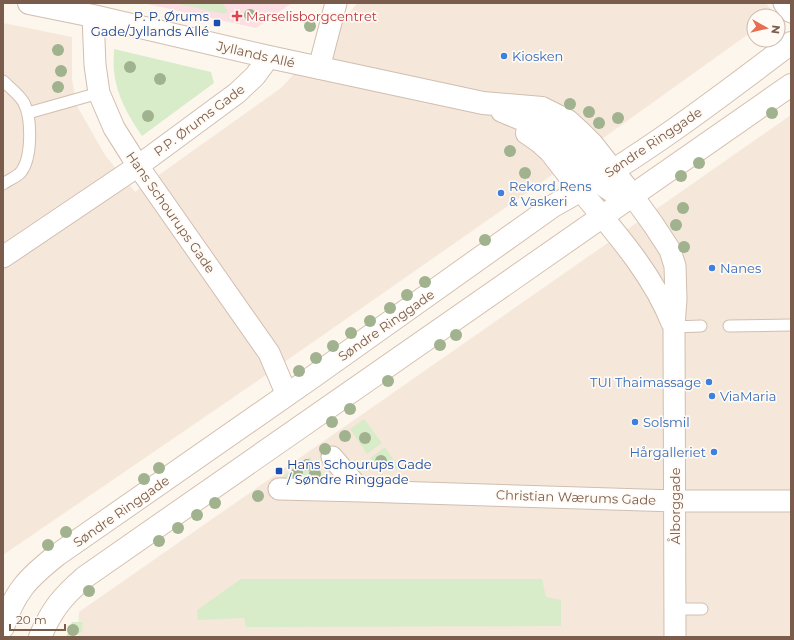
<svg xmlns="http://www.w3.org/2000/svg" width="794" height="640" viewBox="0 0 794 640" font-family="Montserrat,sans-serif">
<style>
.residential{fill:#f5e8da}
.medical{fill:#fbdfe3}
.green{fill:#d8ecc9}
.lines{fill:none;stroke-linecap:round;stroke-linejoin:round}
.service-casing{stroke:#d1beb0;stroke-width:13}
.minor-casing{stroke:#d1beb0;stroke-width:23}
.tertiary-casing{stroke:#d1beb0;stroke-width:24}
.secondary-casing{stroke:#d6c0b0;stroke-width:24}
.service{stroke:#fff;stroke-width:11}
.minor{stroke:#fff;stroke-width:21}
.tertiary{stroke:#fff;stroke-width:22}
.secondary{stroke:#fff;stroke-width:22}
.tree{fill:#a0b28e}
.health-dot{fill:#e0444e;stroke:#fffaf3;stroke-width:1.5}
.transit-dot{fill:#1a4fb4;stroke:#fffaf3;stroke-width:1.5}
.shop-dot{fill:#3f7fe0;stroke:#fffaf3;stroke-width:1.5}
.labels{text-anchor:middle;dominant-baseline:central;stroke-width:3.5;stroke-linejoin:round;paint-order:stroke}
.transit-label{font-size:13px;fill:#164399;stroke:#fffaf3;text-anchor:end}
.health-label{font-size:13px;fill:#be3a42;stroke:#fffaf3;text-anchor:start}
.street-label{font-size:13px;fill:#7a5c4d;stroke:#fffaf3}
.shop-label{font-size:13px;fill:#366cbe;stroke:#fffaf3;text-anchor:start}
</style>
<rect width="100%" height="100%" fill="#fdf6ec"/>
<path class="residential" d="M357 3H766L775 15 754 16V30L535 187 253 384 3 555V23L72 37V79L77 106 105 155 135 192 281 88 349 14Z
M791 115V637H78L79 612Z"/>
<path class="medical" d="M143 3H292L256 28Z"/>
<path class="green" d="M174 3H222L228 11 225 14Z
M114 49 211 72 214 83 142 136C129 117 116 95 114 71 113 63 114 56 114 49Z
M364 419 382 443 367 454 350 429Z
M385 447 400 469 377 468 370 458Z
M310 457 327 480 281 478Z
M241 579H542L546 597 561 600V626L246 627 244 618 198 620 197 610Z
M72 622H83L82 632 73 637H66Z"/>
<g class="lines">
<g class="service-casing">
<path id="service" d="M3 81C9 87 20 95 24 103 32 119 32 158 21 172 17 177 8 180 3 184
M28 113 99 93
M729 326 791 325
M674 327 701 326
M675 609H702"/>
</g>
<g class="minor-casing">
<path id="minor" d="M784 3 791 12
M93 16 95 65 99 93 114 128 138 166 269 353 287 395
M319 68 336 3
M581 191C615 232 652 273 672 323
M632 195 653 224 670 250 675 266 676 299 674 327 675 637
M3 257 138 166 237 93 255 76 269 57
M332 457 361 491 675 501H791
M279 489 361 491"/>
</g>
<g class="tertiary-casing">
<path id="tertiary" d="M29 3 93 16 269 57 483 103 542 108 568 121 580 132 592 144 632 195
M502 111C523 120 546 127 563 142 579 156 594 181 612 191
M527 133 540 142 550 151 581 191"/>
</g>
<g class="secondary-casing">
<path id="secondary" d="M3 627C15 591 28 578 57 555L314 376 553 206C637 160 715 101 791 43
M40 637C52 609 62 597 85 577L791 85"/>
</g>
<use href="#service" class="service"/>
<use href="#minor" class="minor"/>
<use href="#tertiary" class="tertiary"/>
<use href="#secondary" class="secondary"/>
</g>
<g class="tree">
<circle cx="250" cy="15" r="6"/>
<circle cx="310" cy="26" r="6"/>
<circle cx="58" cy="50" r="6"/>
<circle cx="130" cy="67" r="6"/>
<circle cx="61" cy="71" r="6"/>
<circle cx="160" cy="79" r="6"/>
<circle cx="58" cy="87" r="6"/>
<circle cx="570" cy="104" r="6"/>
<circle cx="589" cy="112" r="6"/>
<circle cx="772" cy="113" r="6"/>
<circle cx="148" cy="116" r="6"/>
<circle cx="618" cy="118" r="6"/>
<circle cx="599" cy="123" r="6"/>
<circle cx="510" cy="151" r="6"/>
<circle cx="699" cy="163" r="6"/>
<circle cx="525" cy="173" r="6"/>
<circle cx="681" cy="176" r="6"/>
<circle cx="683" cy="208" r="6"/>
<circle cx="676" cy="225" r="6"/>
<circle cx="485" cy="240" r="6"/>
<circle cx="684" cy="247" r="6"/>
<circle cx="425" cy="282" r="6"/>
<circle cx="407" cy="295" r="6"/>
<circle cx="390" cy="308" r="6"/>
<circle cx="370" cy="321" r="6"/>
<circle cx="351" cy="333" r="6"/>
<circle cx="456" cy="335" r="6"/>
<circle cx="440" cy="345" r="6"/>
<circle cx="333" cy="346" r="6"/>
<circle cx="316" cy="358" r="6"/>
<circle cx="299" cy="371" r="6"/>
<circle cx="388" cy="381" r="6"/>
<circle cx="350" cy="409" r="6"/>
<circle cx="332" cy="422" r="6"/>
<circle cx="345" cy="436" r="6"/>
<circle cx="365" cy="438" r="6"/>
<circle cx="325" cy="449" r="6"/>
<circle cx="381" cy="461" r="6"/>
<circle cx="307" cy="465" r="6"/>
<circle cx="159" cy="468" r="6"/>
<circle cx="297" cy="473" r="6"/>
<circle cx="315" cy="474" r="6"/>
<circle cx="144" cy="479" r="6"/>
<circle cx="258" cy="496" r="6"/>
<circle cx="215" cy="503" r="6"/>
<circle cx="197" cy="515" r="6"/>
<circle cx="178" cy="528" r="6"/>
<circle cx="66" cy="532" r="6"/>
<circle cx="159" cy="541" r="6"/>
<circle cx="48" cy="545" r="6"/>
<circle cx="89" cy="591" r="6"/>
<circle cx="73" cy="630" r="6"/>
</g>
<path class="health-dot" d="M235 10h4v4h4v4h-4v4h-4v-4h-4v-4h4z"/>
<g class="transit-dot">
<rect x="213" y="19" width="8" height="8" rx="2"/>
<rect x="275" y="467" width="8" height="8" rx="2"/>
</g>
<g class="shop-dot">
<circle cx="504" cy="56" r="4"/>
<circle cx="501" cy="193" r="4"/>
<circle cx="712" cy="268" r="4"/>
<circle cx="709" cy="382" r="4"/>
<circle cx="712" cy="396" r="4"/>
<circle cx="635" cy="422" r="4"/>
<circle cx="714" cy="452" r="4"/>
</g>
<g class="labels">
<g class="transit-label">
<text x="209" y="16">P. P. Ørums<tspan x="209" dy="15">Gade/Jyllands Allé</tspan></text>
<text x="287" y="464" text-anchor="start">Hans Schourups Gade<tspan x="287" dy="15">/ Søndre Ringgade</tspan></text>
</g>
<g class="health-label">
<text x="246" y="16">Marselisborgcentret</text>
</g>
<g class="street-label">
<text transform="translate(256 54) rotate(13)">Jyllands Allé</text>
<text transform="translate(199 120) rotate(-37)">P.P. Ørums Gade</text>
<text transform="translate(653 142) rotate(-34)">Søndre Ringgade</text>
<text transform="translate(171 212) rotate(55)">Hans Schourups Gade</text>
<text transform="translate(386 325) rotate(-35)">Søndre Ringgade</text>
<text transform="translate(576 497) rotate(2)">Christian Wærums Gade</text>
<text transform="translate(675 506) rotate(-90)">Ålborggade</text>
<text transform="translate(121 511) rotate(-35)">Søndre Ringgade</text>
</g>
<g class="shop-label">
<text x="512" y="56">Kiosken</text>
<text x="509" y="186">Rekord Rens<tspan x="509" dy="15">&amp; Vaskeri</tspan></text>
<text x="720" y="268">Nanes</text>
<text x="701" y="382" text-anchor="end">TUI Thaimassage</text>
<text x="720" y="396">ViaMaria</text>
<text x="643" y="422">Solsmil</text>
<text x="706" y="452" text-anchor="end">Hårgalleriet</text>
</g>
</g>
<rect width="794" height="640" fill="none" stroke="#7a5c4d" stroke-width="8"/>
<g transform="translate(766 28) rotate(98)"><circle r="19" fill="#fffaf3" stroke="#cabbb1"/>
<path d="M0-3L7 15L0 10L-7 15Z" fill="#e76f51"/>
<text y="-6" font-size="11" font-weight="bold" text-anchor="middle" fill="#7a5c4d">N</text>
</g>
<path d="M10 624v6h55v-6" fill="none" stroke="#7a5c4d" stroke-width="2"/>
<text x="16" y="624" font-size="12" fill="#7a5c4d" stroke="#fffaf3" stroke-width="3" paint-order="stroke">20 m</text>
</svg>
